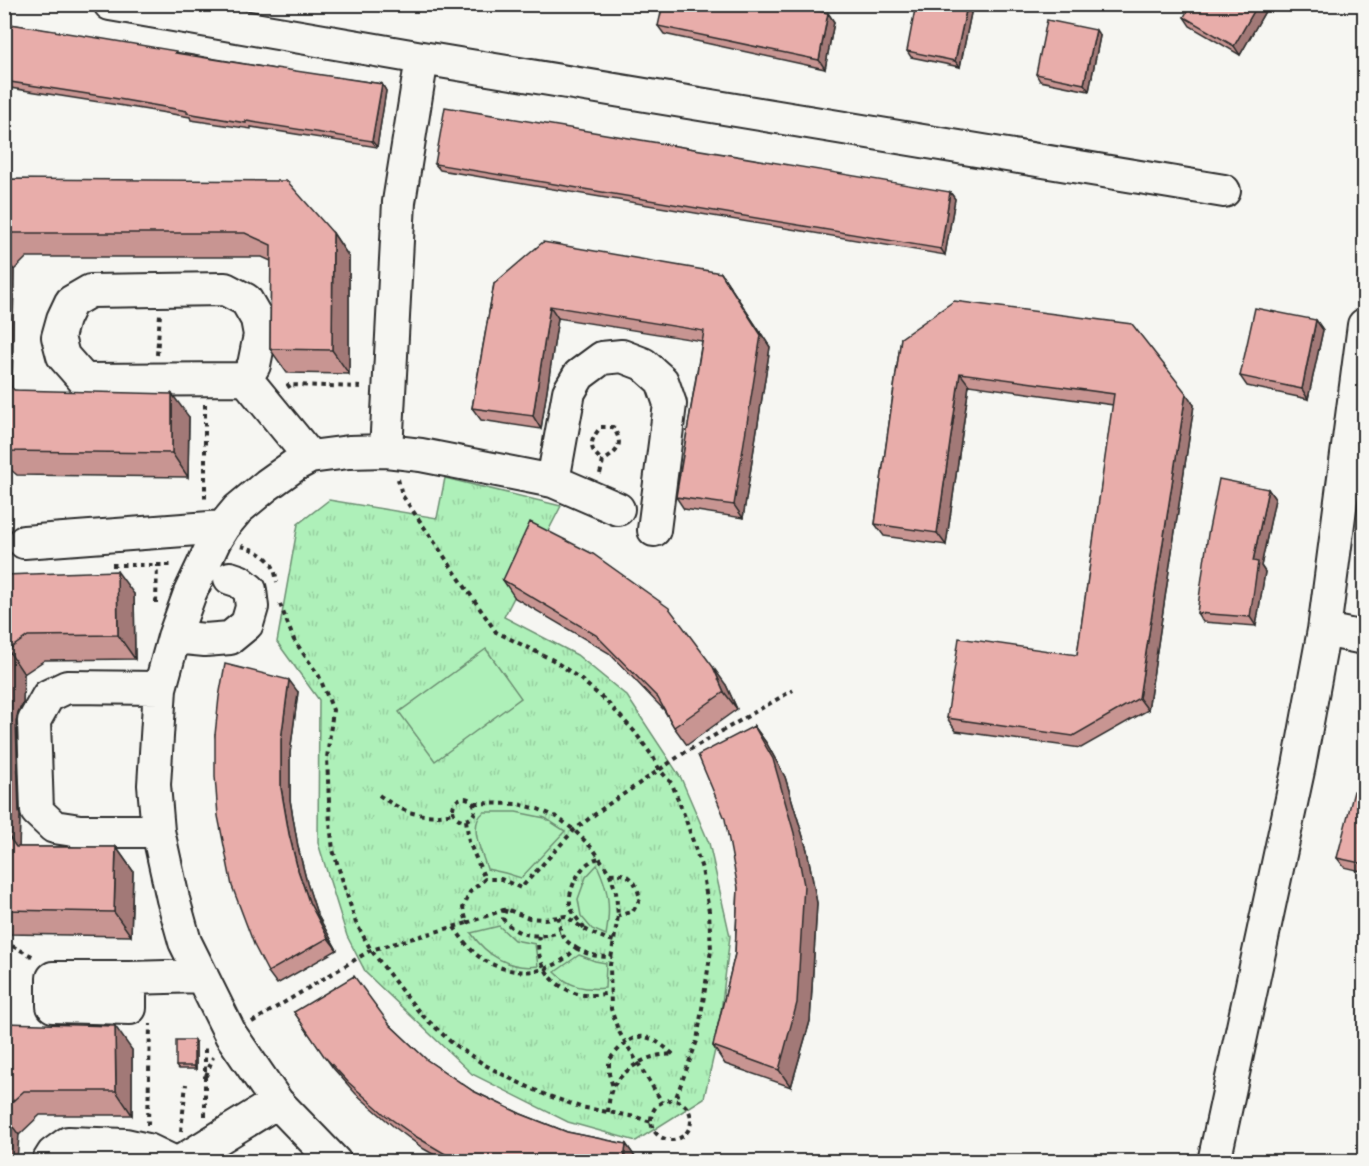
<svg xmlns="http://www.w3.org/2000/svg" width="1369" height="1166" viewBox="0 0 1369 1166" font-family="Caveat,sans-serif">
<style>
.grass{fill:url(#grass-tufts);stroke:#6c8e72;stroke-width:1.5}
.park{fill:#aef0b9;stroke:#6c8e72;stroke-width:1.5}
.lines{fill:none;stroke-linecap:round;stroke-linejoin:round}
.minor-casing{stroke:#2b2b2b;stroke-width:36}
.path{stroke:#2b2b2b;stroke-width:4;stroke-dasharray:4.5 4.5;stroke-linecap:butt}
.minor{stroke:#f6f6f2;stroke-width:32}
.wall{fill:#c89592;stroke:#2b2b2b;stroke-width:1.5}
.shaded-wall{fill:#a27977;stroke:#2b2b2b;stroke-width:1.5}
.building{fill:#e8adaa;stroke:#2b2b2b;stroke-width:1.5}
</style>
<defs>
<pattern id="grass-tufts" width="24" height="20" patternUnits="userSpaceOnUse" patternTransform="scale(1.5)"><rect width="24" height="20" fill="#aef0b9"/><path d="M3 7l-1-3M5 7V3M7 7l1-3M15 17l-1-3M17 17v-4M19 17l1-3" fill="none" stroke="#96ce9f"/></pattern>
</defs>
<rect width="100%" height="100%" fill="#f6f6f2"/>
<filter id="ink" filterUnits="userSpaceOnUse"><feTurbulence type="fractalNoise" baseFrequency=".0167" numOctaves="2"/><feDisplacementMap in="SourceGraphic" scale="12" xChannelSelector="R" yChannelSelector="G"/><feConvolveMatrix kernelMatrix="1 2 1 2 8 2 1 2 1" color-interpolation-filters="sRGB"/></filter>
<g filter="url(#ink)">
<path class="grass" d="M445 478 561 506 504 617 577 655 627 696 681 778 709 843 730 936 718 1037 704 1098 636 1141 568 1122 472 1074 366 973 347 936 318 843 319 700 277 642 298 524 329 500 437 518Z"/>
<path class="park" d="M486 649 521 698 435 761 399 712Z
M484 812H516L545 818 565 831 521 878 505 873 487 869C482 852 467 825 484 812Z
M597 865C609 891 611 907 606 935L592 929 581 916 578 899 586 877Z
M499 926 514 940 535 944 538 966C510 970 487 956 471 933Z
M579 955 595 961 606 963 605 988C585 990 569 987 555 972Z"/>
<g class="lines">
<g class="minor-casing">
<path id="minor" d="M110 4 422 58 1224 191
M225 289 246 300 257 319 260 335 254 365 246 379 84 380 63 356 58 337 63 319 71 302 90 291Z
M246 379 310 457
M386 451 399 202 422 58
M553 481 569 392 579 375 602 358 622 356 643 364 662 381 670 404 654 530
M24 542 223 527
M1324 630 1364 638
M174 637 205 640 230 638 247 624 252 607 250 590 239 581 230 578
M158 831H80L54 827 37 811 34 721 48 696 67 687 160 688
M130 978V1008L53 1006V978H130L202 976
M48 1162 53 1154 68 1143 126 1145 148 1150 173 1162
M180 1162 277 1102
M335 1162 277 1102 231 1035 185 942 173 899 158 831 154 785 160 688 174 637 190 593 215 540 223 527 238 509 267 485 295 465 310 457 349 452 386 451 421 455 553 481 618 509
M1214 1162 1299 766 1324 630 1364 325"/>
</g>
<path class="path" d="M157 355 160 314
M290 388 288 385 365 387
M205 404V502
M600 474 603 461C619 451 624 444 613 427H601C589 441 588 449 603 461
M398 479 402 495 496 632 553 660 579 678 606 701 634 731 653 757 659 769 672 784 685 817 702 869 709 911 711 950 697 1041 675 1100
M241 546C253 549 267 555 273 567 275 571 276 577 277 582
M112 565H173
M156 603 157 565
M280 604 294 640 319 676 333 710 327 758 330 823 333 850 356 923 371 950 401 990 421 1014 452 1043 485 1065 511 1079 546 1095 580 1107 636 1117 651 1122
M379 795C405 814 422 819 454 813
M453 809a11 11 0 1 1 22 0a11 11 0 1 1-22 0Z
M475 803 518 804 538 809 557 817 574 830 594 850 610 874 616 892 618 916 610 965 611 1009 618 1030 625 1042 662 1102
M466 820 469 842 485 879
M610 874C630 872 636 880 640 899L633 911 618 916
M506 909 503 919C518 938 539 938 560 932
M467 923 506 909 529 918 544 919 566 916C581 928 595 936 614 941
M454 927C461 937 468 948 478 956 509 978 550 978 576 948 561 938 560 935 559 917
M584 928C580 922 574 916 571 908 566 894 578 869 590 862 592 860 596 859 599 858
M539 936C534 962 552 987 578 994 588 996 600 995 611 993
M4 942 36 958
M576 948C588 955 598 957 612 957
M252 1022 371 950 467 923 463 908 470 892 485 879H501L521 888 574 830 606 806 684 753 793 690
M206 1076 213 1057
M651 1120a20 20 0 1 1 40 0a20 20 0 1 1-40 0Z
M608 1112C609 1104 609 1093 614 1085 628 1066 651 1052 674 1055 645 1029 633 1031 609 1060V1074L613 1087
M205 1116V1046
M148 1125 150 1024
M181 1131 186 1084"/>
<use href="#minor" class="minor"/>
</g>
<path class="wall" d="M562 4H586L585 9Z
M1268 5V6L1240 55 1190 26 1184 17Z
M828 13 834 22 825 69 664 34 658 26Z
M971 13 960 67 911 57 907 51Z
M4 23 275 69 382 84 386 91 377 147 251 127V129L191 120 190 117 112 104 4 87Z
M1100 36 1089 91 1040 81 1036 74Z
M435 164 950 192 955 199 945 255 440 170Z
M4 179 333 233 349 257V374L287 373 270 349 271 261 262 257H27L14 270 12 388 14 390 189 417 188 477 17 475 4 464Z
M721 273 770 347 743 518 684 509 676 497 702 341 558 318 541 429 481 420 472 408 494 284Z
M1316 320 1323 330 1308 399 1247 386 1240 376Z
M901 338 1194 405 1148 710 1081 748 956 731 947 718 1077 655 1113 405 969 385 946 545 884 536 875 524Z
M1268 489 1275 499 1261 566 1265 572 1256 626 1203 622 1197 613Z
M4 575 134 594 135 659 45 660 24 674 23 703 18 712 16 722 19 812 20 815 19 847H116L133 871 131 936 8 934 4 931Z
M503 580 726 685 737 709 687 745 674 727 664 710 609 653 515 598Z
M298 692 290 753V800L298 847 307 883 317 914 337 950 277 984 268 972 215 735Z
M754 726 767 744 785 777 807 850 817 903 810 1021 791 1087 725 1064 713 1046 735 954 738 888Z
M1365 793V872L1344 867 1337 858Z
M1365 998V1043L1359 1034Z
M294 1012 390 1025 427 1060 473 1091 521 1114 567 1132 626 1144 635 1157 634 1161H445L424 1149 393 1126 356 1094 333 1068Z
M4 1023 132 1050V1115H40L19 1135 4 1161Z
M196 1043V1069H178L176 1066Z"/>
<path class="shaded-wall" d="M1258 4H1268V6L1240 55 1234 46Z
M967 6 971 13 960 67 955 61Z
M828 13 834 22 825 69 819 60Z
M1096 30 1100 36 1089 91 1084 84Z
M382 84 386 91 377 147 372 141Z
M950 192 955 199 945 255 941 249Z
M333 233 349 257V374L332 350Z
M4 257 14 270 12 394 4 382Z
M721 273 770 347 743 518 734 505Z
M550 306 558 318 541 429 533 416Z
M1316 320 1323 330 1308 399 1302 389Z
M960 373 969 385 946 545 937 533Z
M1186 393 1194 405 1148 710 1139 698Z
M172 394 189 417 188 477 172 453Z
M1268 489 1275 499 1261 566 1265 572 1256 626 1250 617 1253 561Z
M117 571 134 594 135 659 118 635Z
M8 650 24 674 23 703 18 712 16 722 19 812 20 815 19 852 4 830V683Z
M713 667 726 685 737 709 724 692Z
M289 680 298 692 290 753V800L298 847 307 883 317 914 337 950 328 938 309 902 298 870 289 834 281 788V740Z
M754 726 767 744 785 777 807 850 817 903 810 1021 791 1087 779 1070Z
M116 847 133 871 131 936 114 912Z
M115 1026 132 1050V1115L116 1091Z
M194 1040 196 1043V1069L194 1066Z
M4 1115 19 1135 17 1161H4Z
M626 1144 635 1157 634 1161H624Z"/>
<path class="building" d="M663 4H785L828 13 819 60 658 26Z
M916 4H957L967 6 955 61 907 51Z
M1191 4H1258L1234 46 1184 17Z
M1047 20 1096 30 1084 84 1036 74Z
M4 23 92 37 176 51 175 53 275 69 276 68 382 84 372 141 246 121V123L187 113V111L107 97 4 81Z
M445 107 950 192 941 249 435 164Z
M4 179 287 181 333 233 332 350 270 349 271 245 245 233H10L4 239Z
M543 242 721 273 761 335 734 505 676 497 704 331 550 306 533 416 472 408 494 284Z
M954 301 1132 324 1186 393 1139 698 1073 736 947 718 959 638 1077 655 1114 394 960 373 937 533 875 524 901 338Z
M1255 308 1316 320 1302 389 1240 376Z
M4 379 14 390 172 394V453L4 451Z
M1219 479 1268 489 1253 561 1258 562 1250 617 1197 613 1208 534Z
M530 522 593 554 669 608 713 667 724 692 674 727 658 698 596 635 503 580Z
M117 571 118 635 28 636 8 650 7 679 4 683V575Z
M225 664 289 680 281 740V788L289 834 298 870 309 902 328 938 268 972 255 947 232 886 218 816 215 776V735L219 697Z
M754 726 773 759 794 833 804 885 797 1003 779 1070 713 1046 735 954 738 888 725 819 698 755Z
M1354 791 1365 793V864L1337 858Z
M4 830 16 847H116L114 912 4 910Z
M354 976 390 1025 427 1060 473 1091 521 1114 567 1132 626 1144 624 1161H457L415 1136 384 1114 348 1082 324 1056 294 1012Z
M1365 998V1035L1359 1034Z
M4 1023 115 1026 116 1091H24L4 1109Z
M176 1040H194V1066H176Z"/>
</g>
<rect width="1369" height="1166" fill="none" stroke="#f6f6f2" stroke-width="24"/>
<rect x="12" y="12" width="1345" height="1142" fill="none" stroke="#2b2b2b" stroke-width="2" filter="url(#ink)"/>
</svg>
